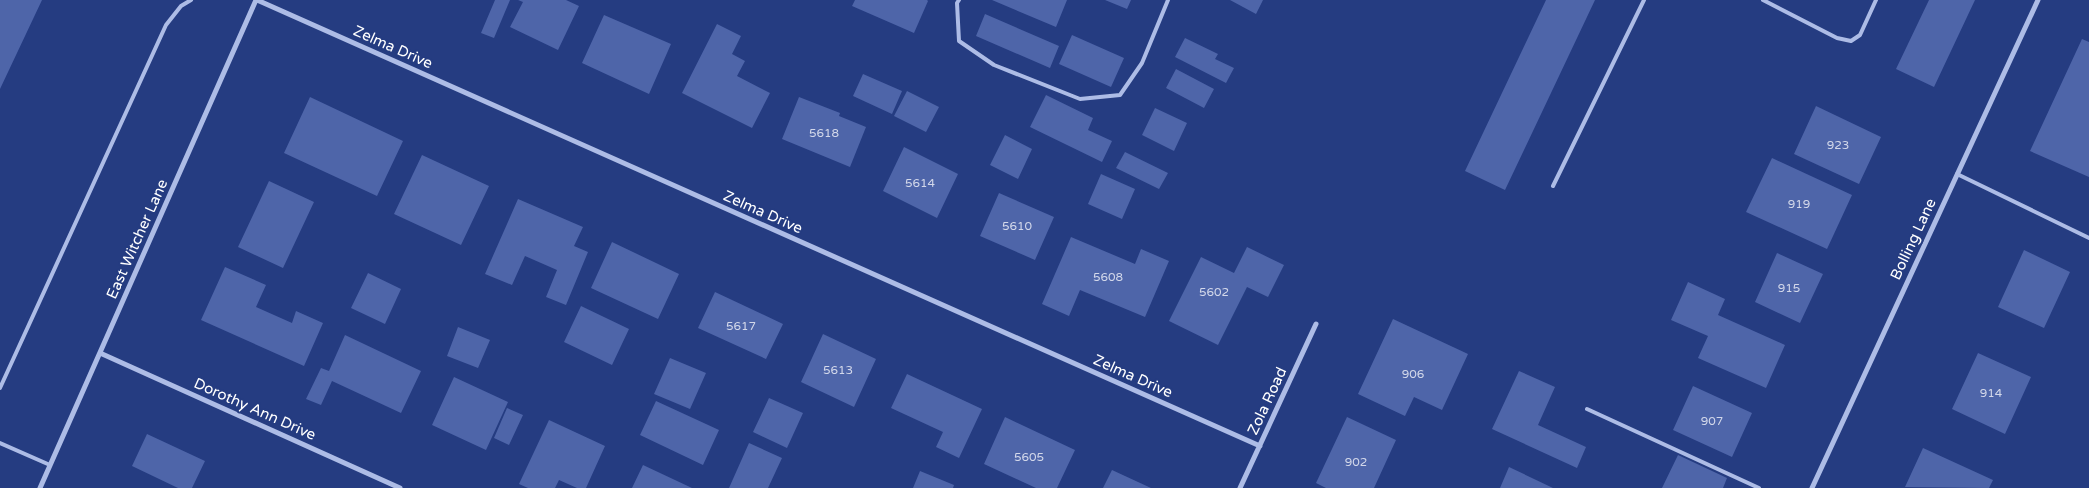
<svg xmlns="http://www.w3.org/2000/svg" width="2089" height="488" viewBox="0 0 2089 488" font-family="'Varela Round',sans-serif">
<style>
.building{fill:#4e65a9}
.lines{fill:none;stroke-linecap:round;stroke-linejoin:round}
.lane{stroke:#adbce6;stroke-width:4}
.street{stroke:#adbce6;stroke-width:5}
.labels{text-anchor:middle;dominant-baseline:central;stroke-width:4;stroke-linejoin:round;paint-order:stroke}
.number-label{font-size:12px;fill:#d3d8ea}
.street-label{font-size:15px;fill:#fff;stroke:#253c81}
</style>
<rect width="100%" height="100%" fill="#253c81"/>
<path class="building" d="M0 0H42L0 89Z
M495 0H510L494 38 481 33Z
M518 0H566L579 6 558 50 510 27 523 2Z
M855 0H927L928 1 914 33 852 6Z
M992 0H1067L1056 27Z
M1105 0H1131L1127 9Z
M1230 0H1263L1256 14Z
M1546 0H1595L1505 190 1465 171Z
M1929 0H1975L1934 87 1896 69Z
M985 14 1059 46 1050 68 976 36Z
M604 15 671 44 649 94 582 63Z
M717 24 741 36 732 54 745 61 737 76 770 93 752 128 682 93Z
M1072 35 1124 58 1111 87 1059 64Z
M1185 38 1218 54 1215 59 1234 68 1226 83 1175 57Z
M2082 39 2089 42V177L2030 151Z
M1176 69 1214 89 1204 108 1166 88Z
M863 74 902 91 892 114 853 96Z
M907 91 939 107 926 132 894 116Z
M1046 95 1093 118 1088 130 1112 141 1102 162 1030 127Z
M310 97 403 141 377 196 284 153Z
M799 97 840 113 839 116 866 127 850 167 782 139Z
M1816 106 1881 137 1859 184 1794 154Z
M1155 108 1187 123 1174 151 1142 135Z
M1005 135 1032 149 1018 179 990 165Z
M904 147 958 174 937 218 883 191Z
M1125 152 1168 173 1159 189 1116 168Z
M422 155 489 186 461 245 394 214Z
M1772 158 1852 195 1827 249 1746 212Z
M1101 174 1135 189 1122 219 1088 204Z
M269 181 314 202 283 268 238 247Z
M999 193 1054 217 1035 260 980 236Z
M518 199 583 227 574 246 588 252 566 305 546 297 557 270 525 256 512 285 485 274Z
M1071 237 1135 264 1141 249 1169 261 1145 317 1080 290 1069 316 1042 304Z
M612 242 679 274 658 319 591 288Z
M1247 247 1284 265 1268 297 1247 287 1218 345 1169 321 1201 257 1234 273Z
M2024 250 2070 272 2044 328 1998 307Z
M1777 253 1823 274 1800 323 1755 302Z
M225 267 266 285 256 307 292 323 296 311 323 323 304 366 201 320Z
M368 273 401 289 385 324 351 308Z
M1688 282 1725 299 1718 315 1785 345 1766 388 1698 358 1708 336 1671 320Z
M715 292 783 324 766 359 698 328Z
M581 306 629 329 612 365 564 342Z
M1393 319 1468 354 1442 410 1414 397 1405 416 1358 394Z
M458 327 490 340 478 368 447 356Z
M823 334 876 359 854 407 801 382Z
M345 335 421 371 401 413 332 381 321 405 306 399 321 368 329 371Z
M1978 353 2031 377 2005 434 1952 409Z
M670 358 706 373 690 409 654 394Z
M1519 371 1555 387 1538 425 1586 447 1577 468 1492 429Z
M907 374 982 409 959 458 936 447 943 432 891 408Z
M454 377 508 402 486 450 432 425Z
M1693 386 1752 413 1732 457 1673 430Z
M769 398 803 413 787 448 753 432Z
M656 401 719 430 703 465 640 435Z
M507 408 523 415 509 445 494 438Z
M1005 417 1075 450 1057 488H1036L984 464Z
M1347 417 1396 440 1374 488H1326L1316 483Z
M549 420 605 446 586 488H577L559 480 555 488H528L519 484Z
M147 434 205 461 192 488H178L132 466Z
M749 443 782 458 768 488H729Z
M1923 448 1993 480 1989 488 1905 487Z
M1678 455 1727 478 1723 488H1662Z
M643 465 692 488H632Z
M1509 467 1553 488H1500Z
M1112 470 1151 488H1103Z
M920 471 954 485 953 488H913Z"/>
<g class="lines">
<path class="lane" d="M959 0 957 3 959 41 994 65 1080 99 1120 95 1142 63 1168 0
M1763 0 1837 38 1851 41 1860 35 1876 0
M1957 174 2089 238
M1553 186 1644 0
M0 388 166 25 181 6 191 0
M1587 409 1759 488
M0 443 50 465"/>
<path class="street" d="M257 0 1260 446
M100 353 400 488
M40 488 256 0
M1240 488 1316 324
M1812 488 2038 0"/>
</g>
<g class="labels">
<g class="number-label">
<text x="824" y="133">5618</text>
<text x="1838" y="145">923</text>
<text x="920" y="183">5614</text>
<text x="1799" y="204">919</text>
<text x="1017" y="226">5610</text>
<text x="1108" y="277">5608</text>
<text x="1789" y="288">915</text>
<text x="1214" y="292">5602</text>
<text x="741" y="326">5617</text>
<text x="838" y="370">5613</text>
<text x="1413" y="374">906</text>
<text x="1991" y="393">914</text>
<text x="1712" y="421">907</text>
<text x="1029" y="457">5605</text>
<text x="1356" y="462">902</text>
</g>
<g class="street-label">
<text transform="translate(393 47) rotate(24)">Zelma Drive</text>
<text transform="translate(763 212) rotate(24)">Zelma Drive</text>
<text transform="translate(137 239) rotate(-66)">East Witcher Lane</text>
<text transform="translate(1913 239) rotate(-65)">Bolling Lane</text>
<text transform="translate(1133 376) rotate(24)">Zelma Drive</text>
<text transform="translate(1267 401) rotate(-65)">Zola Road</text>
<text transform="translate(255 409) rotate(24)">Dorothy Ann Drive</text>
</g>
</g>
</svg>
